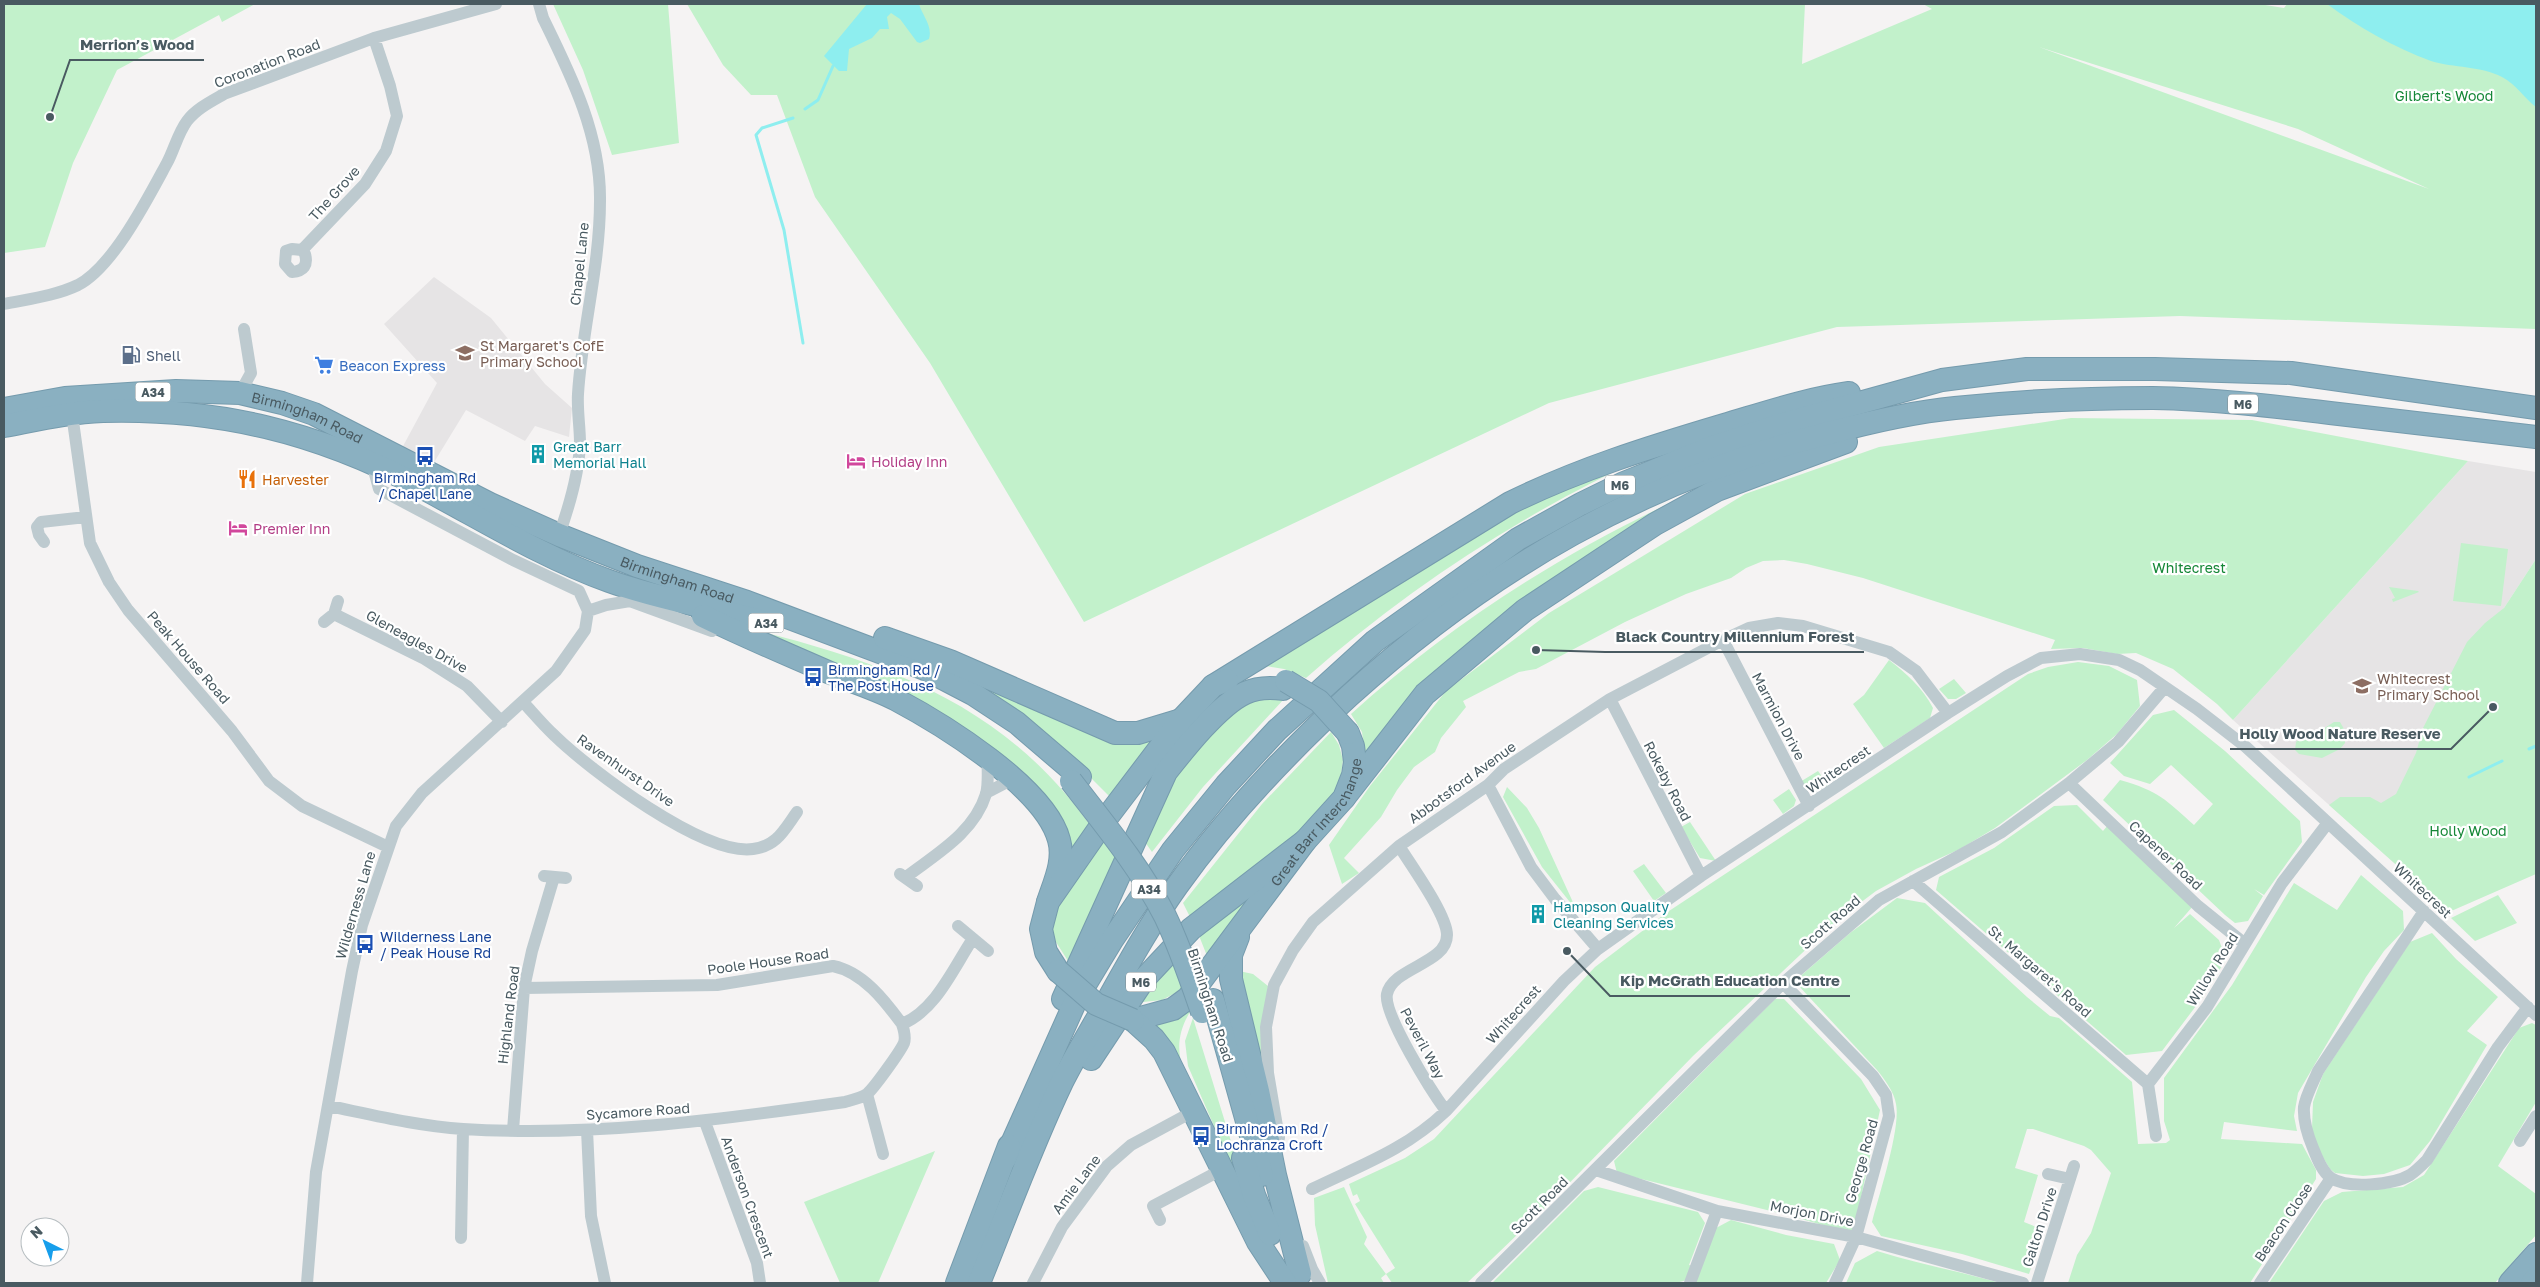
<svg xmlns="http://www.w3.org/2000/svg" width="2540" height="1287" viewBox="0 0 2540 1287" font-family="'Golos Text',sans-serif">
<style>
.education{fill:#e6e4e5}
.green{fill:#c2f1cb;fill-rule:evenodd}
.water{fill:#8eeeef}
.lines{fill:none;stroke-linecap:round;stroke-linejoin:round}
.stream{stroke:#8eeeef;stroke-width:3}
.highway-casing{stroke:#759bad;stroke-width:24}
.street{stroke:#bdcacf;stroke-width:12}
.highway{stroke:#8ab0c1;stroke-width:22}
.highway-bridge-casing{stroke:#759bad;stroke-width:24;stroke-linecap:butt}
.highway-bridge{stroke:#8ab0c1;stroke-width:22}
.labels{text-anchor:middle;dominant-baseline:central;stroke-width:4.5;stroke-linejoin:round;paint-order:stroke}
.shield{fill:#fff;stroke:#808c90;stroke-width:1}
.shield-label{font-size:12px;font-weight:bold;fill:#495a61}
.street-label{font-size:14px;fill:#495a61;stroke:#fff}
.park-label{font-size:14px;fill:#158737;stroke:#fff}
.education-label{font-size:14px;fill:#785e54;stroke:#fff;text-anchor:start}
.service-label{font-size:14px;fill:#4e5e75;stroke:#fff;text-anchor:start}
.shop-label{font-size:14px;fill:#366cbe;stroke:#fff;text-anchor:start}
.culture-label{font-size:14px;fill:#0d838f;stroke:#fff;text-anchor:start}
.hotel-label{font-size:14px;fill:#b23c85;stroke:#fff;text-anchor:start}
.transit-label{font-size:14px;fill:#164399;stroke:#fff;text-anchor:start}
.food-label{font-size:14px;fill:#c56008;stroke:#fff;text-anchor:start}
.leader{fill:none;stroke:#495a61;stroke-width:2}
.callout-dot{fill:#495a61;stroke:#fff;stroke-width:2}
.callout-label{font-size:15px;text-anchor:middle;font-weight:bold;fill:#495a61;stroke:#fff;stroke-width:4.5;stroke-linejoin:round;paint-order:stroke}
</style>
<rect width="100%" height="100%" fill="#f5f3f3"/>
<path class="education" d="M434 277 491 318 545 384 572 408 569 437 535 426 525 441 466 410 433 464 402 448 437 383 384 324Z
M2468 461 2536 472V559L2504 608 2371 842 2233 720Z"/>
<path class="green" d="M4 4H255L222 22 219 15 117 70 73 163 45 247 4 253Z
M553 4H668L679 143 612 155 583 70Z
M687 4H1805L1802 64 1932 9 1923 4H2259L2284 8 2287 4H2536V329L2180 316 1837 327 1549 403 1084 622 930 363 815 197 777 95H751L723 65ZM2039 47 2298 129 2429 189Z
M2071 418 2252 420 2468 461 2233 720 2217 704 2173 669 2136 653 2117 654 2083 648 2051 649 2055 640 1863 578 1807 564 1784 560 1763 561 1746 568 1731 578 1686 594 1625 622 1536 669 1519 672 1463 701 1466 707 1441 738 1435 752 1414 767 1397 790 1381 817 1344 858 1359 873 1342 884 1329 845 1370 786 1446 691 1549 613 1745 494 1879 447Z
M1642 458C1519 516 1408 588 1306 678L1284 669 1265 666 1503 515Z
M1687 495 1612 547 1365 756 1362 732 1351 714C1452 623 1563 552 1687 495Z
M2461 543 2508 549 2501 606 2453 601Z
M2536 559V874L2449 912 2329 805 2340 797H2370L2381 803 2396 794 2416 753 2423 728 2467 642 2485 623 2504 608Z
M2389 587 2418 591 2419 592 2393 602 2392 599 2395 598Z
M755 630C891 664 1006 707 1090 825L1064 858 1058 822 851 670Z
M911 651 1034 702 1159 732 1112 799 1088 775Z
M1889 660C1906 673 1923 688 1933 708L1930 718 1884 748 1853 704 1864 695Z
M2078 662 2109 666 2137 680 2140 706 2117 734 2087 760 1995 828 1960 849 1916 869 1876 891 1836 921 1693 1056 1547 1206 1467 1283H1392L1386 1274 1381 1278 1384 1283H1328L1315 1225 1314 1198 1344 1187 1367 1237 1364 1244 1386 1274 1395 1268 1355 1204 1360 1201 1357 1194 1353 1196 1349 1184 1405 1158 1434 1139 1595 967 1666 913 2028 674 2048 667Z
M1954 679 1966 693 1956 699H1948L1939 689Z
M1244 698 1284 699 1203 787 1152 852 1140 835 1176 772Z
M2174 710 2225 751 2300 821 2302 842 2264 895 2254 889 2263 896 2248 921 2235 923 2225 915 2103 800 2120 780C2159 791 2166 800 2194 825L2213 804 2171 765 2150 784 2124 776 2110 763 2153 715Z
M2334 722H2340L2344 729 2345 743 2340 749 2322 758 2299 754 2295 750 2296 742 2309 730 2320 731Z
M1331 732 1339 745 1343 760 1339 788 1299 833 1192 921 1183 903 1262 804Z
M1818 771 1828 785 1813 793 1800 782Z
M1507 787 1527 808 1539 828 1577 911 1542 867 1503 797Z
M1789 789 1796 800 1794 806 1783 814 1773 800Z
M2077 805 2103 831 2108 825 2193 906 2174 928 2190 914 2219 940 2226 959 2205 994 2162 1051 2126 1055 1936 890 1939 877 1994 848 2054 806Z
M1690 822 1716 861 1700 858 1681 827Z
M1099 835 1116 859 1070 964 1054 939 1051 913Z
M1293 853 1209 961 1196 928Z
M1644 864 1666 893 1654 901 1633 871Z
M2361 875 2403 911 2404 930 2384 951 2366 977 2298 1093 2294 1116 2297 1131 2224 1122 2221 1139 2302 1144 2316 1170V1179L2250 1283H2068L2077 1255 2091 1233 2111 1173 2091 1150 2084 1146 2033 1129H2027L2015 1168 2038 1175 2024 1222 2044 1230 2029 1274 1962 1254 1881 1236 1872 1222C1879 1195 1901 1128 1896 1104 1894 1092 1885 1080 1877 1070L1797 984V979L1850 933 1897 898 1925 903 2027 997 2050 1016 2059 1018 2132 1082 2138 1144 2166 1143 2170 1140 2164 1121V1078L2232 985 2294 883 2337 910Z
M2498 895 2517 923 2475 941 2451 918Z
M2432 933 2456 959 2498 997 2467 1031 2487 1045 2430 1141 2410 1165 2384 1174 2363 1176 2335 1173 2330 1169 2318 1149 2312 1129 2313 1102 2323 1074 2410 942Z
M1170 957 1183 989 1162 1000 1134 1003Z
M1239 971 1253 974 1268 986 1262 1068Z
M1775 999H1784L1861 1079 1880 1110 1854 1230 1850 1233 1791 1216 1617 1173 1614 1161Z
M1189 1007 1190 1012C1179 1030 1176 1048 1183 1068L1151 1022Z
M1193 1018 1254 1216H1253L1188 1066 1185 1041Z
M2532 1023 2536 1025V1102L2498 1166 2536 1194V1235L2495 1283H2269L2324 1201 2342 1192 2403 1187 2424 1175 2519 1028Z
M935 1151 878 1283H840L804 1202Z
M1598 1187 1698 1212 1705 1223 1689 1265 1693 1266 1687 1280 1676 1283H1492L1584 1191Z
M1731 1220 1786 1235 1834 1244 1840 1260 1826 1283H1695L1716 1228Z
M1877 1251C1918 1264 1959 1271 2000 1283H1846L1855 1263Z"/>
<path class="water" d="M867 4H919C922 15 933 26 929 39L920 43 917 42 900 19 891 13 887 17 889 29H880L872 38 849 49 847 71H839L824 56Z
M2327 4H2536V107C2524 98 2516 84 2502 77 2481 66 2454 68 2431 61 2395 48 2358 27 2327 4Z"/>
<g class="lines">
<path class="stream" d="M805 109 818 100 833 66
M793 118 762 128 756 135 784 230 803 343
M2529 749 2536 746
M2469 777 2502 761"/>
<g class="highway-casing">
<g id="highway">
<path id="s1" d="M4 409 65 398 176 391 240 393 282 403 314 414 490 504 559 535 637 566 747 602 925 669 973 694 1017 723 1080 777"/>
<path d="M4 426C36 420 70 412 103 411 218 408 317 432 419 486 482 519 542 557 609 581 658 599 710 607 760 621"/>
<path d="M703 616C744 636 786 654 828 672 850 681 873 688 895 699 942 724 1045 787 1059 840 1065 861 1054 883 1048 902"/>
<path d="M885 638 950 661 1115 733H1138L1181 720"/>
<path d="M1213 686 1510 503C1579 469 1650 447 1724 425 1765 413 1806 399 1849 393"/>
<path d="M1344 798 1425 694 1525 610 1655 524 1717 490 1846 442"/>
<path d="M1238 937 1231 955V979L1258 1091 1275 1175 1300 1274"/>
<path d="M1058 971 1046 952 1041 929 1048 902 1105 820 1181 720 1213 686 1227 680"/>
<path d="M1063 999 1166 772C1185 748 1219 705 1245 693 1258 687 1270 687 1283 689"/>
<path d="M1213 1000 1262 1175"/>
<path id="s2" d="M1133 1020 1173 1009 1188 998 1305 841 1344 798 1353 775 1355 762 1353 746 1348 733"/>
<path d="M1133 1020 1154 1039 1164 1052 1258 1242 1285 1283"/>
<path d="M1091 1059 1144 979 1191 929 1305 841"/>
<path d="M1243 1158 1254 1195 1270 1234"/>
<path d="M1005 1159 1077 998 1112 940 1173 850 1226 785 1277 730 1375 641 1518 539 1581 504 1624 483 1710 448 1783 424 1942 380 2027 369H2155L2291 373 2536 408"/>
<path d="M957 1283 1009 1146"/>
<path d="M979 1283C1006 1216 1031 1147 1062 1082 1075 1056 1091 1030 1105 1005 1128 964 1150 924 1177 886 1227 816 1286 754 1349 696 1489 569 1645 479 1829 433 1870 422 1913 412 1955 408 2020 401 2087 398 2153 398 2212 399 2272 406 2330 413 2399 421 2468 429 2536 437"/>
<path d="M2510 1283 2536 1254"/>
<path d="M2532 1283 2536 1278"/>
</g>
</g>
<path class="street" d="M539 4 543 18C571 75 601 135 600 201 600 266 582 329 578 394 577 410 580 427 580 443 579 474 569 507 559 535
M302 250 305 254C308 265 304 271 292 272L285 264 286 251 292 249 302 250 365 184 386 151 397 116 390 86 374 38
M4 304C28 299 55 296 78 285 113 267 148 198 167 163 174 150 178 133 187 121 196 109 210 102 224 94L374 38 496 4
M240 393 251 373 244 329
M72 414 90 543 109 582 128 610 232 731 269 781 302 806 388 847
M44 542 39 535 37 527 41 522 86 517
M588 611 606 605 630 601 712 631
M334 614 423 658 467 686 502 722
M324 622 334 614 338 601
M1723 640 1809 806
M1610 699 1701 876
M524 703C534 714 544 726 555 736 590 770 704 856 753 849 777 846 784 830 797 812
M2069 783 2198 906 2245 944
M1488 785 1531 867 1555 899 1598 949
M986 793 1013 779
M1399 846C1411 865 1447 915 1447 935 1447 964 1393 967 1387 994 1383 1014 1432 1092 1446 1111
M900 874 917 886
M544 876 566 878
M906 877C936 854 974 833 986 794 989 783 987 771 988 759
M1913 881 2148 1084
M2424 911 2318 1071C2313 1083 2306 1095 2304 1107 2303 1121 2308 1136 2313 1148 2317 1158 2322 1172 2331 1178 2348 1189 2393 1185 2410 1175 2416 1171 2422 1165 2427 1160L2498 1047 2528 1007
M958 926 988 951
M1783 983 1873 1076 1886 1095 1889 1116 1856 1237 1835 1283
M902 1024C935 1011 953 969 972 940
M867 1094 883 1154
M329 1106C373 1115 418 1126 463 1129 591 1137 718 1120 845 1102 852 1100 861 1098 867 1094 874 1088 900 1052 904 1043 906 1037 904 1030 902 1024 885 1001 863 972 833 966L717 985 524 988
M705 1122 757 1263 760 1283
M513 1130 524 988 532 951 554 877
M587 1130 591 1216 605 1283
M2156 1136 2148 1084 2207 1007 2282 883 2327 824
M1279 1138 1268 1073 1266 1027 1274 985 1293 950 1313 922 1399 846 1488 785 1504 769 1610 699 1723 640 1749 628 1778 623 1803 626 1889 652 1916 671 1948 713
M2520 1141 2536 1116
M1596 1170 1717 1211 1856 1237 2023 1283
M2048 1174 2070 1179
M1312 1189C1361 1165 1405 1150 1446 1111L1564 981 1598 949 1701 876 1948 713 2007 676 2041 658 2080 654 2119 660 2140 670 2197 709 2246 747 2536 1015
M1160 1220 1153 1206 1223 1169
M461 1238 463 1129
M1303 1246 1312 1269 1320 1283
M307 1283 316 1172 352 971 362 925 396 826 422 793 556 671 585 630 588 611 579 591 513 560 379 489 372 463
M1033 1283 1062 1227 1107 1166 1131 1145 1194 1111
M1481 1283 1783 983 1879 900 2002 832 2069 783 2118 742 2165 687
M1690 1283 1717 1211
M2037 1283 2074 1166
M2260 1283 2331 1178"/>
<use href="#highway" class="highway"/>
<g class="highway-bridge-casing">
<path id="highway-bridge" d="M1286 681 1319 701 1348 733
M1071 781C1104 824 1140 867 1165 916 1180 947 1191 980 1202 1012
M1058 971 1096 1004 1133 1020"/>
</g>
<use href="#highway-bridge" class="highway-bridge"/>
</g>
<defs>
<g id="school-bare" transform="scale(1.5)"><path d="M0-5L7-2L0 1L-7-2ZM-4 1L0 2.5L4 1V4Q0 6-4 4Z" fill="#8d6e63" stroke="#fff" stroke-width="2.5" paint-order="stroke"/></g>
<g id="fuel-bare" transform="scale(1.5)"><path d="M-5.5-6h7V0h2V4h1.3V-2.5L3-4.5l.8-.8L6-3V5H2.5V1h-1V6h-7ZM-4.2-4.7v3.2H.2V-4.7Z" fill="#5c6f8a" stroke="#fff" stroke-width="2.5" paint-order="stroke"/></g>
<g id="supermarket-bare" transform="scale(1.5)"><path d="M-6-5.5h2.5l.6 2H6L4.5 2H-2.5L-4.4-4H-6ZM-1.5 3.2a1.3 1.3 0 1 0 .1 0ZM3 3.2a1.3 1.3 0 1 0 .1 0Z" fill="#3f7fe0" stroke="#fff" stroke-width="2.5" paint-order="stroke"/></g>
<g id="building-bare" transform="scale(1.5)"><path d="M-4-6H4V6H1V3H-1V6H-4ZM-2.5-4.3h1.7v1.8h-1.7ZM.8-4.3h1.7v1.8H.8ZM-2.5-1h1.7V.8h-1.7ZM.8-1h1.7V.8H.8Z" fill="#0f9aa8" stroke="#fff" stroke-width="2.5" paint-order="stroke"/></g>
<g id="bus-bare" transform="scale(1.5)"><path d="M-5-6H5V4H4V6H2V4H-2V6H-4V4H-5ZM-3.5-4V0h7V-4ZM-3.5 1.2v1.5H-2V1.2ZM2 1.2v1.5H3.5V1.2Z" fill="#1a4fb4" stroke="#fff" stroke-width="2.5" paint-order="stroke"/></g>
<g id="hotel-bare" transform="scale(1.5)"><path d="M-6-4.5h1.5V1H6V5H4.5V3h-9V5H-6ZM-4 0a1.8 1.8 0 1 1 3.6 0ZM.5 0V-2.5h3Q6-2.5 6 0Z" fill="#d1479c" stroke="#fff" stroke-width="2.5" paint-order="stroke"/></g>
<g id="restaurant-bare" transform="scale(1.5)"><path d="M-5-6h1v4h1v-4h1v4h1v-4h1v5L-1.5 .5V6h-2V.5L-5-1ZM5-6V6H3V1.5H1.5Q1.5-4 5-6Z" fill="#e8710a" stroke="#fff" stroke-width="2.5" paint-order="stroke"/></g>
</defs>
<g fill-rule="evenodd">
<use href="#school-bare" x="465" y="353"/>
<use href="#fuel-bare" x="131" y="355"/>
<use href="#supermarket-bare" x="324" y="365"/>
<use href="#building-bare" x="538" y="454"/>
<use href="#bus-bare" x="425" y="456"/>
<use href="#hotel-bare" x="856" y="461"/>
<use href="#restaurant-bare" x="247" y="479"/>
<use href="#hotel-bare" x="238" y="528"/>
<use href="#bus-bare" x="813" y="677"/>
<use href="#school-bare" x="2362" y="686"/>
<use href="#building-bare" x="1538" y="914"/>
<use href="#bus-bare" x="365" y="944"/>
<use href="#bus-bare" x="1201" y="1136"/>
</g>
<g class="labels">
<g class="shield">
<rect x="135.5" y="382.5" width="35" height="19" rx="4"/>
<rect x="2228" y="394.5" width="30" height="19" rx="4"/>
<rect x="1605" y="475.5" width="30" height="19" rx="4"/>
<rect x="748.5" y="613.5" width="35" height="19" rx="4"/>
<rect x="1131.5" y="879.5" width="35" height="19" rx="4"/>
<rect x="1126" y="972.5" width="30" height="19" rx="4"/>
</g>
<g class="shield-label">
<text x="153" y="392">A34</text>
<text x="2243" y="404">M6</text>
<text x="1620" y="485">M6</text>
<text x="766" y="623">A34</text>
<text x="1149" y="889">A34</text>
<text x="1141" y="982">M6</text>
</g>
<g class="street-label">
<text transform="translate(267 63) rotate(-21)">Coronation Road</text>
<text transform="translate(334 193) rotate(-48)">The Grove</text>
<text transform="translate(579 264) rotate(-84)">Chapel Lane</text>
<text stroke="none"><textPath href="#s1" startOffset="309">Birmingham Road</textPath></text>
<text stroke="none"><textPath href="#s1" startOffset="714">Birmingham Road</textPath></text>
<text transform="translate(417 641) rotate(29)">Gleneagles Drive</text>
<text transform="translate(189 657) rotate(49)">Peak House Road</text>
<text transform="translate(1779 716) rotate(62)">Marmion Drive</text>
<text transform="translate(1838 769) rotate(-34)">Whitecrest</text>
<text transform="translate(626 770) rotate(35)">Ravenhurst Drive</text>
<text transform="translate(1668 781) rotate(63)">Rokeby Road</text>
<text transform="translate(1462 782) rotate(-36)">Abbotsford Avenue</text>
<text stroke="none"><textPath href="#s2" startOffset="279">Great Barr Interchange</textPath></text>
<text transform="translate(2166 855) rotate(43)">Capener Road</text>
<text transform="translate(2423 890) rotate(43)">Whitecrest</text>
<text transform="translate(355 905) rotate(-74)">Wilderness Lane</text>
<text transform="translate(1830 922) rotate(-41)">Scott Road</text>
<text transform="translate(768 961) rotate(-8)">Poole House Road</text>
<text transform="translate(2212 969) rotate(-58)">Willow Road</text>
<text transform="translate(2040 971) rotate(41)">St. Margaret's Road</text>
<text transform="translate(1211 1005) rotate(72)">Birmingham Road</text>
<text transform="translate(1513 1014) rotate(-48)">Whitecrest</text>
<text transform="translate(508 1015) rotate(-83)">Highland Road</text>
<text transform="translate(1423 1043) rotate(62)">Peveril Way</text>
<text transform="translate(638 1111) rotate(-4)">Sycamore Road</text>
<text transform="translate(1861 1161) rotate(-74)">George Road</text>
<text transform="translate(1076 1184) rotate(-53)">Amie Lane</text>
<text transform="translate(748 1197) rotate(70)">Anderson Crescent</text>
<text transform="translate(1539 1205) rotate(-45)">Scott Road</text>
<text transform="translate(1812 1213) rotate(11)">Morjon Drive</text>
<text transform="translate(2283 1222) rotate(-56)">Beacon Close</text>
<text transform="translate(2039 1227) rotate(-72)">Galton Drive</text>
</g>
<g class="park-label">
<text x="2444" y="95">Gilbert's Wood</text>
<text x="2189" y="567">Whitecrest</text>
<text x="2468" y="830">Holly Wood</text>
</g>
<g class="education-label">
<text x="480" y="345">St Margaret's CofE<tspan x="480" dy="16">Primary School</tspan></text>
<text x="2377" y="678">Whitecrest<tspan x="2377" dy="16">Primary School</tspan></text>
</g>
<g class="service-label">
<text x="146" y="355">Shell</text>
</g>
<g class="shop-label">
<text x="339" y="365">Beacon Express</text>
</g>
<g class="culture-label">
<text x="553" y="446">Great Barr<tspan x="553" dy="16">Memorial Hall</tspan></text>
<text x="1553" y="906">Hampson Quality<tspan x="1553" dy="16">Cleaning Services</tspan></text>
</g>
<g class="hotel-label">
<text x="871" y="461">Holiday Inn</text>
<text x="253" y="528">Premier Inn</text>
</g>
<g class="transit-label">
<text x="425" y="477" text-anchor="middle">Birmingham Rd<tspan x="425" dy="16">/ Chapel Lane</tspan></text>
<text x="828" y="669">Birmingham Rd /<tspan x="828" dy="16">The Post House</tspan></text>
<text x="380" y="936">Wilderness Lane<tspan x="380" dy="16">/ Peak House Rd</tspan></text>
<text x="1216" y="1128">Birmingham Rd /<tspan x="1216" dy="16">Lochranza Croft</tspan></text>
</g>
<g class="food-label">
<text x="262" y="479">Harvester</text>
</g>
</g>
<path class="leader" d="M50 117L70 60H204M1536 650L1605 652H1864M2493 707L2451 749H2230M1567 951L1610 996H1850"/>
<g class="callout-dot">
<circle cx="50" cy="117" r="5"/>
<circle cx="1536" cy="650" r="5"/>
<circle cx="2493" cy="707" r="5"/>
<circle cx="1567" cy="951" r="5"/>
</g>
<g class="callout-label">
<text x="137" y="50">Merrion’s Wood</text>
<text x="1735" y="642">Black Country Millennium Forest</text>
<text x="2340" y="739">Holly Wood Nature Reserve</text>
<text x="1730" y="986">Kip McGrath Education Centre</text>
</g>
<rect width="2540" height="1287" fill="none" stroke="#495a61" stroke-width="10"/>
<g transform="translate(45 1242) rotate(318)"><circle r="24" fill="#ffffff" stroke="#b6bdc0"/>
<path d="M0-4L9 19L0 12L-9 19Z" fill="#179eeb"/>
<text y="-8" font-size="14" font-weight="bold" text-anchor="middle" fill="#495a61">N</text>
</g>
</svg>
